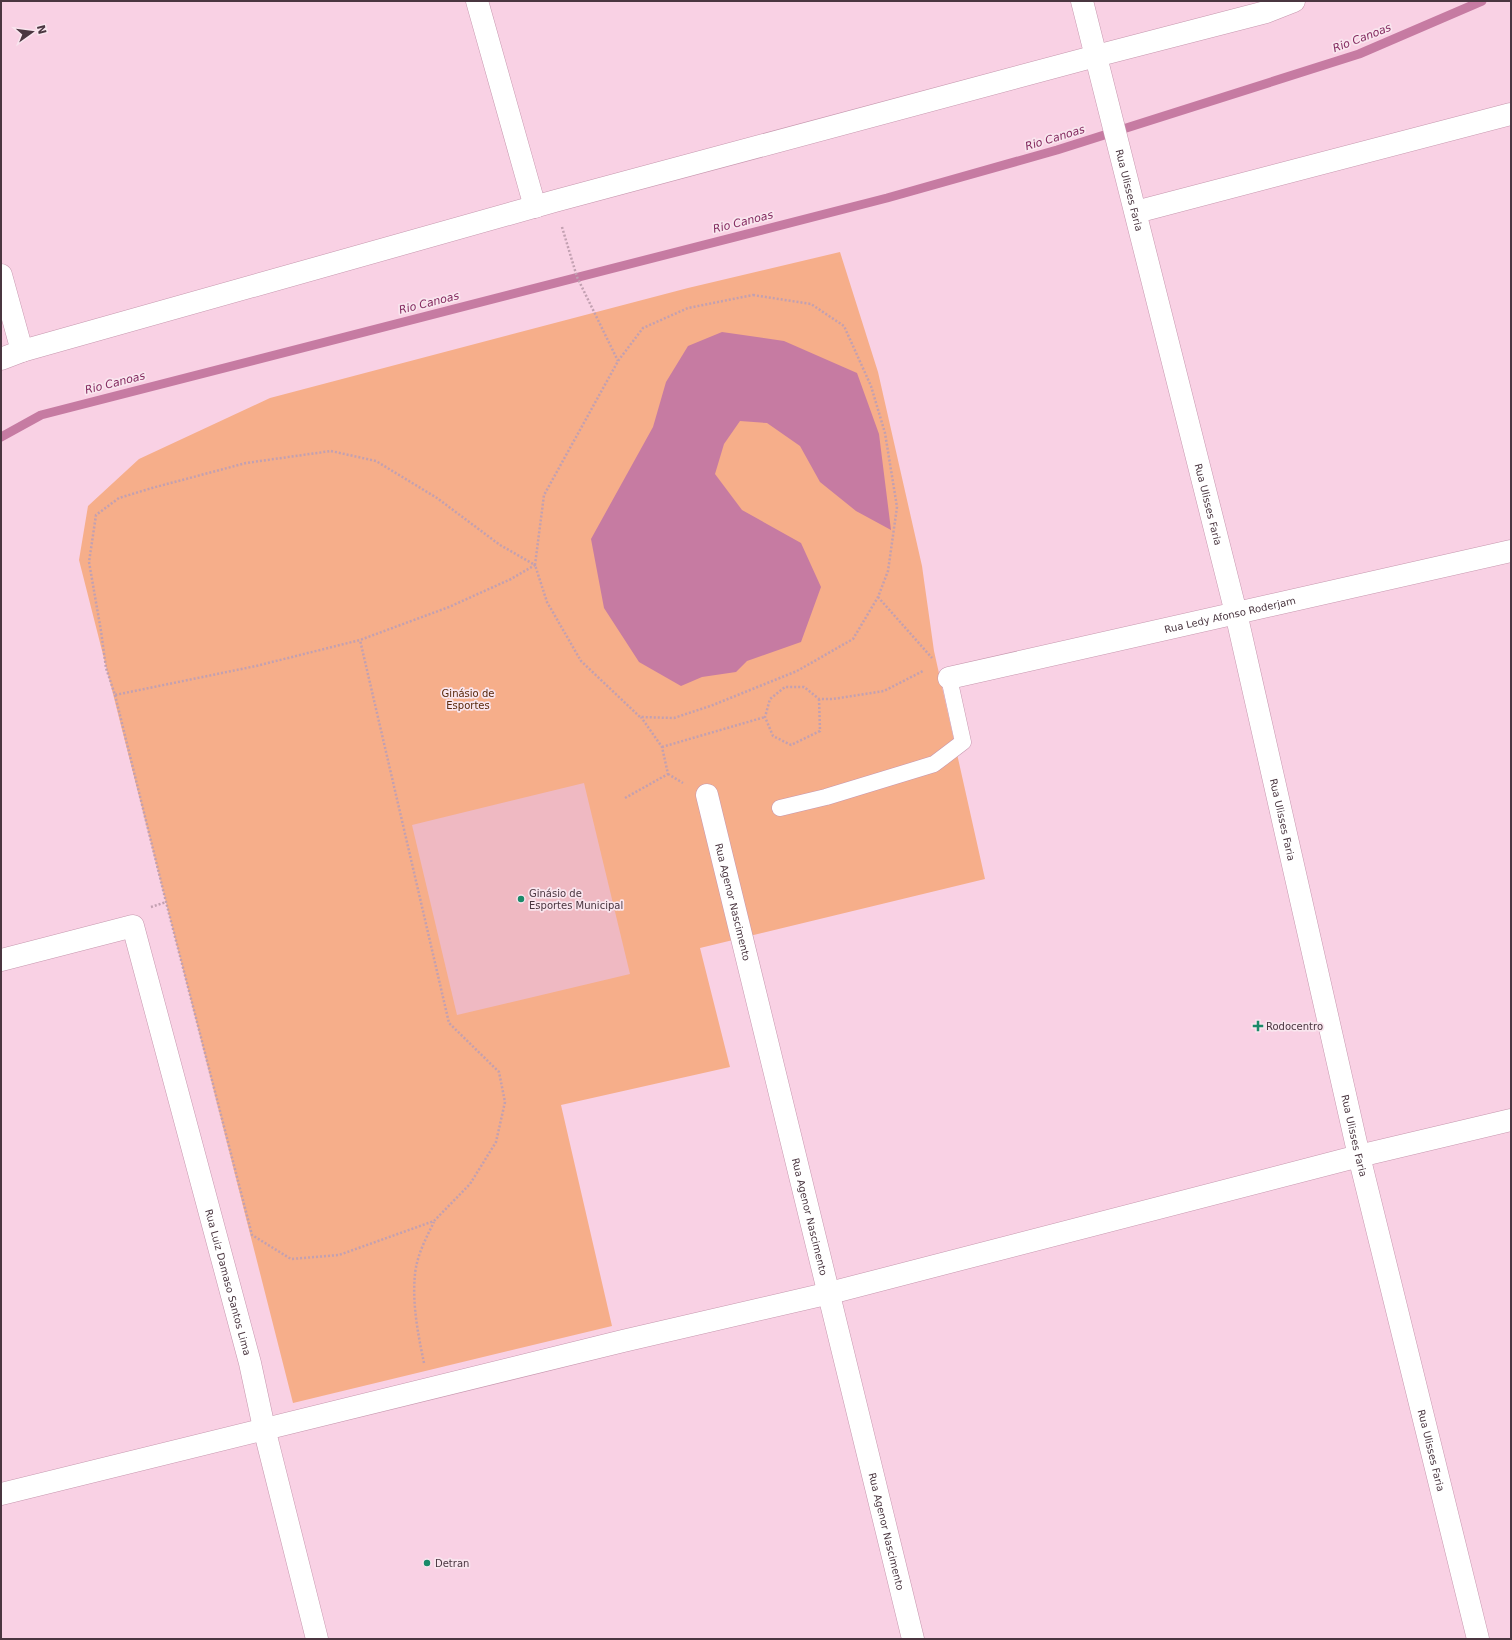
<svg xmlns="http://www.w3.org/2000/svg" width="1512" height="1640" viewBox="0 0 1512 1640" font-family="'DejaVu Sans',sans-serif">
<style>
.green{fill:#f6ae8a}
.water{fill:#c67ba2}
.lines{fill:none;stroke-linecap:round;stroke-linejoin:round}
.stream{stroke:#c67ba2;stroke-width:9}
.building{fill:#efb9c2}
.lane-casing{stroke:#c697ae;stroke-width:17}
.street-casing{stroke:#c697ae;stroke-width:23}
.secondary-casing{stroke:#c697ae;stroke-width:23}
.path{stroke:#c2a0b1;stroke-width:2.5;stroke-dasharray:2 2;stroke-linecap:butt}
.lane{stroke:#fff;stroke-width:16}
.street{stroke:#fff;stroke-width:22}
.secondary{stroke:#fff;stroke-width:22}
.poi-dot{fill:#1a8a69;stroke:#f9e5ee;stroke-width:1.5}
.labels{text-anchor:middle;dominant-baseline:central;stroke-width:3.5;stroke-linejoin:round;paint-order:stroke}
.street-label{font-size:10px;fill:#4a3640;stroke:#f9e5ee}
.park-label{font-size:10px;fill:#57280b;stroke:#f9e5ee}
.poi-label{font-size:10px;fill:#4a3640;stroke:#f9e5ee;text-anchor:start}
.water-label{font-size:11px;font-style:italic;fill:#842b60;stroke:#f9e5ee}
</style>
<rect width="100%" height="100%" fill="#f9d1e4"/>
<path class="green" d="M840 252 878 372 922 566 934 651 985 879 700 948 730 1067 561 1105 612 1326 293 1403 79 560 88 506 139 459 270 398 688 288Z"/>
<path class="water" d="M722 332 784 341 857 373 879 434 891 530 856 511 820 482 800 446 767 423 740 421 724 444 715 474 742 510 801 543 821 587 801 642 747 661 736 672 702 677 681 686 639 662 604 608 591 539 653 427 666 382 688 346Z"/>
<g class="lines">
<path class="stream" d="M1 437 41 415 887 198 1057 150 1359 54 1482 1"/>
</g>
<path class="building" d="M584 783 630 974 457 1015 412 825Z"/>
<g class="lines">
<g class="lane-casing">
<path id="lane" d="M780 808 826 797 934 764 963 742 949 678"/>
</g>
<g class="street-casing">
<g id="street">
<path d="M477 1 535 207"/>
<path d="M1136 212 1511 114"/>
<path d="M1 275 22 351"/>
<path d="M1 359 22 351 555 201 1096 56 1266 12 1294 1"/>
<path id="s1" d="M949 678 1511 551"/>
<path id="s2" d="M707 795 913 1639"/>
<path id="s3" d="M1 960 133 926 250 1363 264 1428 317 1639"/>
<path d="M1 1494 623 1341 830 1293 1359 1156 1511 1120"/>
</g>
</g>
<g class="secondary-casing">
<g id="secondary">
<path id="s4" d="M1082 1 1236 613 1359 1156 1478 1639"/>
</g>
</g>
<path class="path" d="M562 227 577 277 618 361
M753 295 811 304 844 326 871 386 885 433 897 507 888 571 878 597 853 639 797 671 713 705 674 718 640 717 581 661 547 602 535 565 544 495 618 361 643 328 688 308Z
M331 451 376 461 437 498 500 545 535 565 511 579 449 607 360 640 256 666 115 695 106 668 101 631 89 562 96 515 119 498 152 488 246 463Z
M878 597 932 658
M115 695 166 902 252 1235 291 1259 339 1255 434 1221 470 1184 496 1142 505 1102 499 1072 449 1023 360 640
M819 699 820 731 791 745 773 736 765 717 770 699 785 687H804L819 699H833L884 691 923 671
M662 747 765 717
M668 774 683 783
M625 798 668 774 662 747 641 717
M151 907 166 902
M424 1363C418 1334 412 1304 415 1274 417 1255 426 1238 434 1222"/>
<use href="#lane" class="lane"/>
<use href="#street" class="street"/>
<use href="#secondary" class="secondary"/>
</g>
<g class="poi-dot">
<circle cx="521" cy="899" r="4"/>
<path d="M1256 1020h4v4h4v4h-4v4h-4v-4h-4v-4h4z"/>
<circle cx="427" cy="1563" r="4"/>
</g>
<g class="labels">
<g class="street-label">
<text stroke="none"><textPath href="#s4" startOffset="195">Rua Ulisses Faria</textPath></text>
<text stroke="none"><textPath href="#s4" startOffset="519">Rua Ulisses Faria</textPath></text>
<text stroke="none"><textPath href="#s1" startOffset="288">Rua Ledy Afonso Roderjam</textPath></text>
<text stroke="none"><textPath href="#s4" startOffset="843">Rua Ulisses Faria</textPath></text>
<text stroke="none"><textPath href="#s2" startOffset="110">Rua Agenor Nascimento</textPath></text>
<text stroke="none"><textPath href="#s4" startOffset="1167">Rua Ulisses Faria</textPath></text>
<text stroke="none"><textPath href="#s2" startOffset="434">Rua Agenor Nascimento</textPath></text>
<text stroke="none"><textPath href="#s3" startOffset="505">Rua Luiz Damaso Santos Lima</textPath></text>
<text stroke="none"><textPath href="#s4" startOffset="1491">Rua Ulisses Faria</textPath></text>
<text stroke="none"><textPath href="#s2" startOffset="758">Rua Agenor Nascimento</textPath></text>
</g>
<g class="park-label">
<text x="468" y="693">Ginásio de<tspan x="468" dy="12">Esportes</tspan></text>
</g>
<g class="poi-label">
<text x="529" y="893">Ginásio de<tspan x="529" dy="12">Esportes Municipal</tspan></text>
<text x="1266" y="1026">Rodocentro</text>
<text x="435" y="1563">Detran</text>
</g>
<g class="water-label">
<text transform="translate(1362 38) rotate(-21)">Rio Canoas</text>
<text transform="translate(1055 138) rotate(-17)">Rio Canoas</text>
<text transform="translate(743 222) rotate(-14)">Rio Canoas</text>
<text transform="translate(429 303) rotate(-14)">Rio Canoas</text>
<text transform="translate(115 383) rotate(-14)">Rio Canoas</text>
</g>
</g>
<rect width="1512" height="1640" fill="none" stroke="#4a3640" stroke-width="4"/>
<g transform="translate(32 32) rotate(76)" stroke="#f9e5ee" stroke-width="3" paint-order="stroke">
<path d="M0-3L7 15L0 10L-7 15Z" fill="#4a3640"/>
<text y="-6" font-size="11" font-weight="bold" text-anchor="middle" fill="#4a3640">N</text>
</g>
</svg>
